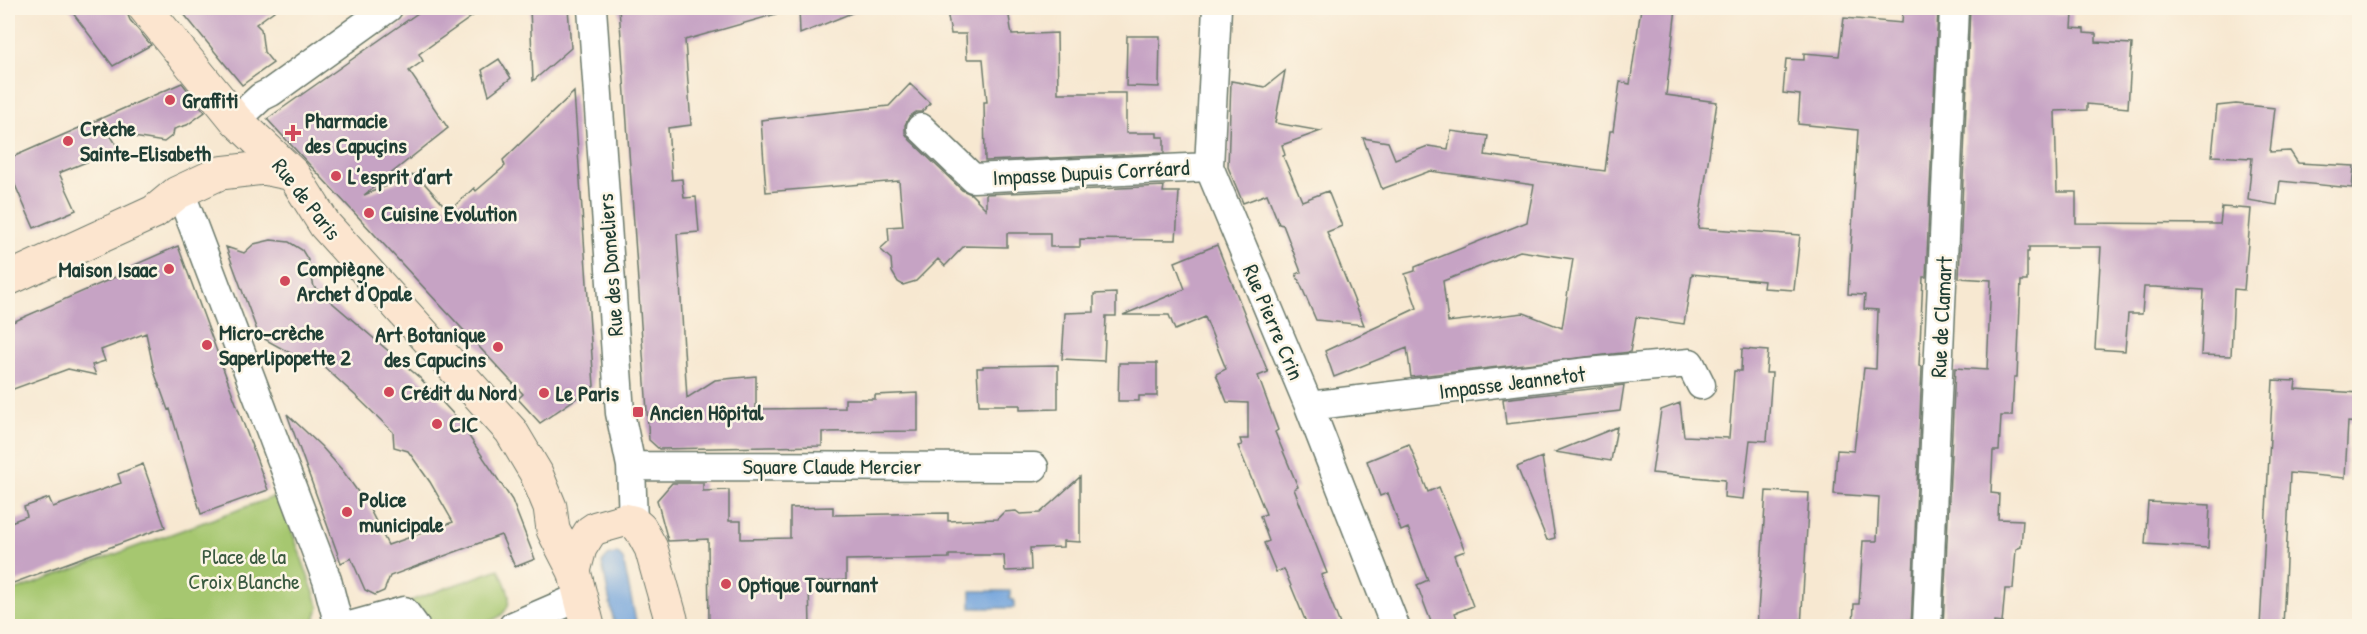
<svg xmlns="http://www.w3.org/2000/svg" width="2367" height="634" viewBox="0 0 2367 634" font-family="'Patrick Hand',sans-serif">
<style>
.green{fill:#a6c770;stroke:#628252;stroke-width:1.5}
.water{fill:#71a3dc;stroke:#487088;stroke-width:1.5}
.building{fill:#c6a3c4;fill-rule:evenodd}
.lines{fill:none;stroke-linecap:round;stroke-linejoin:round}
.street-casing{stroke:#6b796b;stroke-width:31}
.secondary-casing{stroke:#6b796b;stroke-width:35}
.street{stroke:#fff;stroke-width:28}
.secondary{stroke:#fce5cf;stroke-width:33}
.poi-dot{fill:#d1495b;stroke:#fcf5e5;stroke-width:2}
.labels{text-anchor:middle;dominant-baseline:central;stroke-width:5;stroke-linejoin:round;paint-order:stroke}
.poi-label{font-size:22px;font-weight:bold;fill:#1f3d34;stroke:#fcf5e5;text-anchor:start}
.street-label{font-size:22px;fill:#1f3d34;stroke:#fcf5e5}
.park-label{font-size:22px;fill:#3a5940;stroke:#fcf5e5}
</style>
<rect width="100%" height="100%" fill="#fcf5e5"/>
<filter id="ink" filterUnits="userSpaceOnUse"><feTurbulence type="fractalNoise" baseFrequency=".0167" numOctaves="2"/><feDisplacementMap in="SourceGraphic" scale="12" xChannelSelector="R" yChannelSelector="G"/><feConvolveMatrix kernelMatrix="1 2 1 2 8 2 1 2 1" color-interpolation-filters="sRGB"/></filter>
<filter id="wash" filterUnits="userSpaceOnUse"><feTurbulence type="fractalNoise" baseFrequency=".008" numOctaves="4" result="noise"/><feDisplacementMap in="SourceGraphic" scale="24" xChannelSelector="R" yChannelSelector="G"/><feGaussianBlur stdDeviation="1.35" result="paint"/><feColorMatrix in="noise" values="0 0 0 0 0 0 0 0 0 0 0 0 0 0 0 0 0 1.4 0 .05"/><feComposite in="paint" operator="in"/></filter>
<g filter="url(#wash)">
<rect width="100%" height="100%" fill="#f7e8d1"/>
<path class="green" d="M279 495 319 607 313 626H8V593Z
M499 569C502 577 508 588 509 596 512 633 443 626 421 626L410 601Z"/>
<path class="water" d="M617 553 623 559 636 621 633 626H617L614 623 602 563 608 556Z
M971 591H1010V599L1014 600V608H971Z"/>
<g id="blocks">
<path class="building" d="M69 8H125L130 20 151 45 113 66Z
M179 8H278L256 24 261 29 264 52 273 63 242 85Z
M425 8H484L419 54 423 61 409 71 448 128 364 195 416 174 449 211 474 188 476 191 505 166 503 160 574 92 594 386 540 423 518 399 523 394 267 119Z
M530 8H568L571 48 533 81Z
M619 8H775L776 14 685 40 691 125 668 128 672 180 682 179 684 198 696 197 699 232 677 234 687 398 715 380 756 376V409L845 408V399H875V395L918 393V431L822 432V446L659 449 649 440Z
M799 8H864L800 34Z
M1641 8H1676L1666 95 1717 102 1698 228 1800 235 1794 290 1763 288 1764 281 1692 274 1684 324 1636 317 1630 352 1411 377 1407 348 1334 377 1325 351 1417 308 1405 274 1415 271V267L1527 222 1534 185 1430 171 1382 189 1363 138 1388 142 1395 159 1428 146 1448 149 1451 131 1488 136 1485 155 1605 171 1610 131H1613L1620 82 1630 84ZM1520 251 1573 259 1562 328 1524 313 1448 322 1443 281Z
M1903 8H1938L1926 277H1923L1919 366 1922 367 1911 627H1853L1854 604H1859L1863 541H1877L1879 497 1834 494 1837 450 1854 451 1864 368 1876 369 1878 310 1864 309 1865 295 1848 294 1858 130 1798 124 1800 95 1783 93 1786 59 1804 60V53L1839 56 1844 18 1902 23Z
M1970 8H2005V12L2073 14 2072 28 2084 29V33L2096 34V42L2132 44 2128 108 2087 104V110L2055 111 2057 192H2076V223L2220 224 2222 207 2251 209 2244 290 2234 289 2231 356 2201 355 2204 290 2155 287H2144L2142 314H2128L2125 351 2095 349 2101 247H2029V252H2027V281H2021L2017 377H2014L2012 416H2001L1999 451H1993L1991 493 1999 494 1998 519 2023 520 2021 547 2016 549 2013 589H2005L2002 623 1994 622V627H1943L1955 368 1987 370 1991 280 1959 278Z
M1008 10 1012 35 1057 33 1058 93H1126V133H1157V137H1164V153L985 161 984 102H987L983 59H967L966 34H951L947 11Z
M1127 36H1160L1159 87 1126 86Z
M499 59 511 78 489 95 482 70Z
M1285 71 1275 123 1321 131 1282 145 1285 155 1283 156 1302 201 1328 191 1342 226 1327 232 1364 325 1316 320 1296 274 1301 272 1283 225 1279 224 1267 194 1243 203 1228 167 1231 81 1265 87Z
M182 83 205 112 187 125 174 129 173 135 164 142 109 133 119 149 59 173 76 210 34 228 8 169V159Z
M910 84 930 103 922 112H916L909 117 905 125V133L910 140 962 190 971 194 986 209V194L1164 186 1163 192H1179L1176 240 1080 239V247H1050V233H1007V247L964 246 945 266 938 259 916 281 903 285 898 282 892 272 891 259 880 249 889 241 888 227 903 226 899 181 766 192 761 120 889 106Z
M2236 104 2275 108 2270 152 2290 151 2298 163 2354 166 2352 188 2280 181 2277 205 2248 200 2252 158 2212 156 2217 106Z
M271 240 289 242 302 250 308 260 314 287 420 378 456 417 512 500 535 559 515 567 501 535 390 576 384 591 375 595 365 590 351 558 341 563 287 414 321 446 343 471 368 506 388 545 453 522 430 482 408 451 394 447 393 432 357 397 321 364H310L259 336 226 247 244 253 254 244Z
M1217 245 1268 372 1258 376 1278 430 1275 432 1298 487 1294 489 1327 573 1321 575 1341 627H1308L1284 569 1276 572 1264 543 1269 541 1260 516 1266 514 1238 446 1242 445 1240 439H1248V403L1227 402 1216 374 1226 369 1205 317 1175 330 1169 315H1123L1185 289 1175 262Z
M178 246 268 490 201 514 170 409 168 410 154 371 146 333 101 350 105 361 92 365 96 375 68 369 8 391V324L125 273 123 270Z
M1116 293V316H1106L1104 361 1062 359 1065 313 1094 312V294Z
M1742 349 1768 351 1766 373H1772L1767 441 1750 440 1743 499 1724 497 1725 480 1652 473 1661 410 1680 403 1684 436 1729 438 1734 371H1741Z
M1119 363H1157V396H1139V401H1118Z
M1058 365V409L1020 410V405H979L977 368H983V366Z
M2273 380 2296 381 2295 389 2360 393V423L2348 422 2345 478 2290 473 2283 627H2260Z
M1624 385 1620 411 1506 424 1503 399Z
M1617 427 1611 461 1555 452Z
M1409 444 1428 492 1439 487 1465 551 1454 555 1473 606 1455 613 1460 627H1433L1417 585 1428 580 1408 528 1401 531 1388 493 1380 496 1367 461Z
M1542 457 1555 538 1547 540 1517 467Z
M143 464 165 527 8 585V523L27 516 24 507 49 498 53 507 121 483 118 474Z
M1080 477V542L1063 541V547L1030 548 1031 570 1005 571 1004 555H949V558L846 560V580L809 583 810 627H709L708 539 668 541 657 500 672 483H703V491L729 490V521H741V539L790 538V508L833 507V515L948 513V521L997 519 1004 512 1016 511 1020 514 1040 513Z
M1766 491 1809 493 1801 627H1757Z
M2148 502 2210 505 2208 548 2145 544Z"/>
</g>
</g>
<g filter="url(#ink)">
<use href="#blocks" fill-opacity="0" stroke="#6b796b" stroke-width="1.5"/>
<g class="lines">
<g class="street-casing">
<path id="street" d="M592 8 620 413 631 466 633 522
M1217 8 1209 167 1309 406 1395 626
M236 120 261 97 271 92 388 8
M921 128 973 178 1209 167
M186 207 327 580 339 626
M1309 406 1588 372 1690 363 1701 385
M631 466 1034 467
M350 626 404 611 415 626
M513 626 580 597
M1927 626 1954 8"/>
</g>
<g class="secondary-casing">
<path id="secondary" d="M145 8 236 120 293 174 325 225 511 431 536 473 550 507 553 530 574 571
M8 279 154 212 177 193 220 173 264 168 293 174
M588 626 574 571 580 548 590 532 596 528 624 520 633 522 640 528 651 548 671 619 667 626"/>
</g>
<use href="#street" class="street"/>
<use href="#secondary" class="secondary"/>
</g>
</g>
<g class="poi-dot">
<circle cx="170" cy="100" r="6"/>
<path d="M290 124h6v6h6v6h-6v6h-6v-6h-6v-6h6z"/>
<circle cx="68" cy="141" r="6"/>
<circle cx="336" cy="176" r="6"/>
<circle cx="369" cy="213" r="6"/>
<circle cx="169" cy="269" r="6"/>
<circle cx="285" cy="281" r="6"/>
<circle cx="207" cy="345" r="6"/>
<circle cx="498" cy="347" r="6"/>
<circle cx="389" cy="392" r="6"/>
<circle cx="544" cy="393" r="6"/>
<rect x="632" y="406" width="12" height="12" rx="3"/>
<circle cx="437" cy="424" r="6"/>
<circle cx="347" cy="512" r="6"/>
<circle cx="726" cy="584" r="6"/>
</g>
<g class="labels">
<g class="poi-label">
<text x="182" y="100">Graffiti</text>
<text x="305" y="120">Pharmacie<tspan x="305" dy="25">des Capuçins</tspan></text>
<text x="80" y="128">Crèche<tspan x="80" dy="25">Sainte-Elisabeth</tspan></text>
<text x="348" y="176">L’esprit d’art</text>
<text x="381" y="213">Cuisine Evolution</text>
<text x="297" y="268">Compiègne<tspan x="297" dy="25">Archet d'Opale</tspan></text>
<text x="157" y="269" text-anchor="end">Maison Isaac</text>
<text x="219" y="332">Micro-crèche<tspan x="219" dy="25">Saperlipopette 2</tspan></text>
<text x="486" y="334" text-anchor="end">Art Botanique<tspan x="486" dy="25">des Capucins</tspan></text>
<text x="401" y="392">Crédit du Nord</text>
<text x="556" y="393">Le Paris</text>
<text x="650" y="412">Ancien Hôpital</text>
<text x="449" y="424">CIC</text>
<text x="359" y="499">Police<tspan x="359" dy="25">municipale</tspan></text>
<text x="738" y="584">Optique Tournant</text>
</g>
<g class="street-label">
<text transform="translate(1091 172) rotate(-3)">Impasse Dupuis Corréard</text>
<text transform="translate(307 199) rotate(52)">Rue de Paris</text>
<text transform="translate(610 265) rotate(-94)">Rue des Domeliers</text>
<text transform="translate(1941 317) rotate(-87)">Rue de Clamart</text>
<text transform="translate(1274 322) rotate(67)">Rue Pierre Crin</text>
<text transform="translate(1512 382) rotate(-7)">Impasse Jeannetot</text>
<text x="832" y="466">Square Claude Mercier</text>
</g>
<g class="park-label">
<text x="244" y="556">Place de la<tspan x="244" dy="25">Croix Blanche</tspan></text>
</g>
</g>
<rect width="2367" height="634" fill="none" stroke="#fcf5e5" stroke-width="30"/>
</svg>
